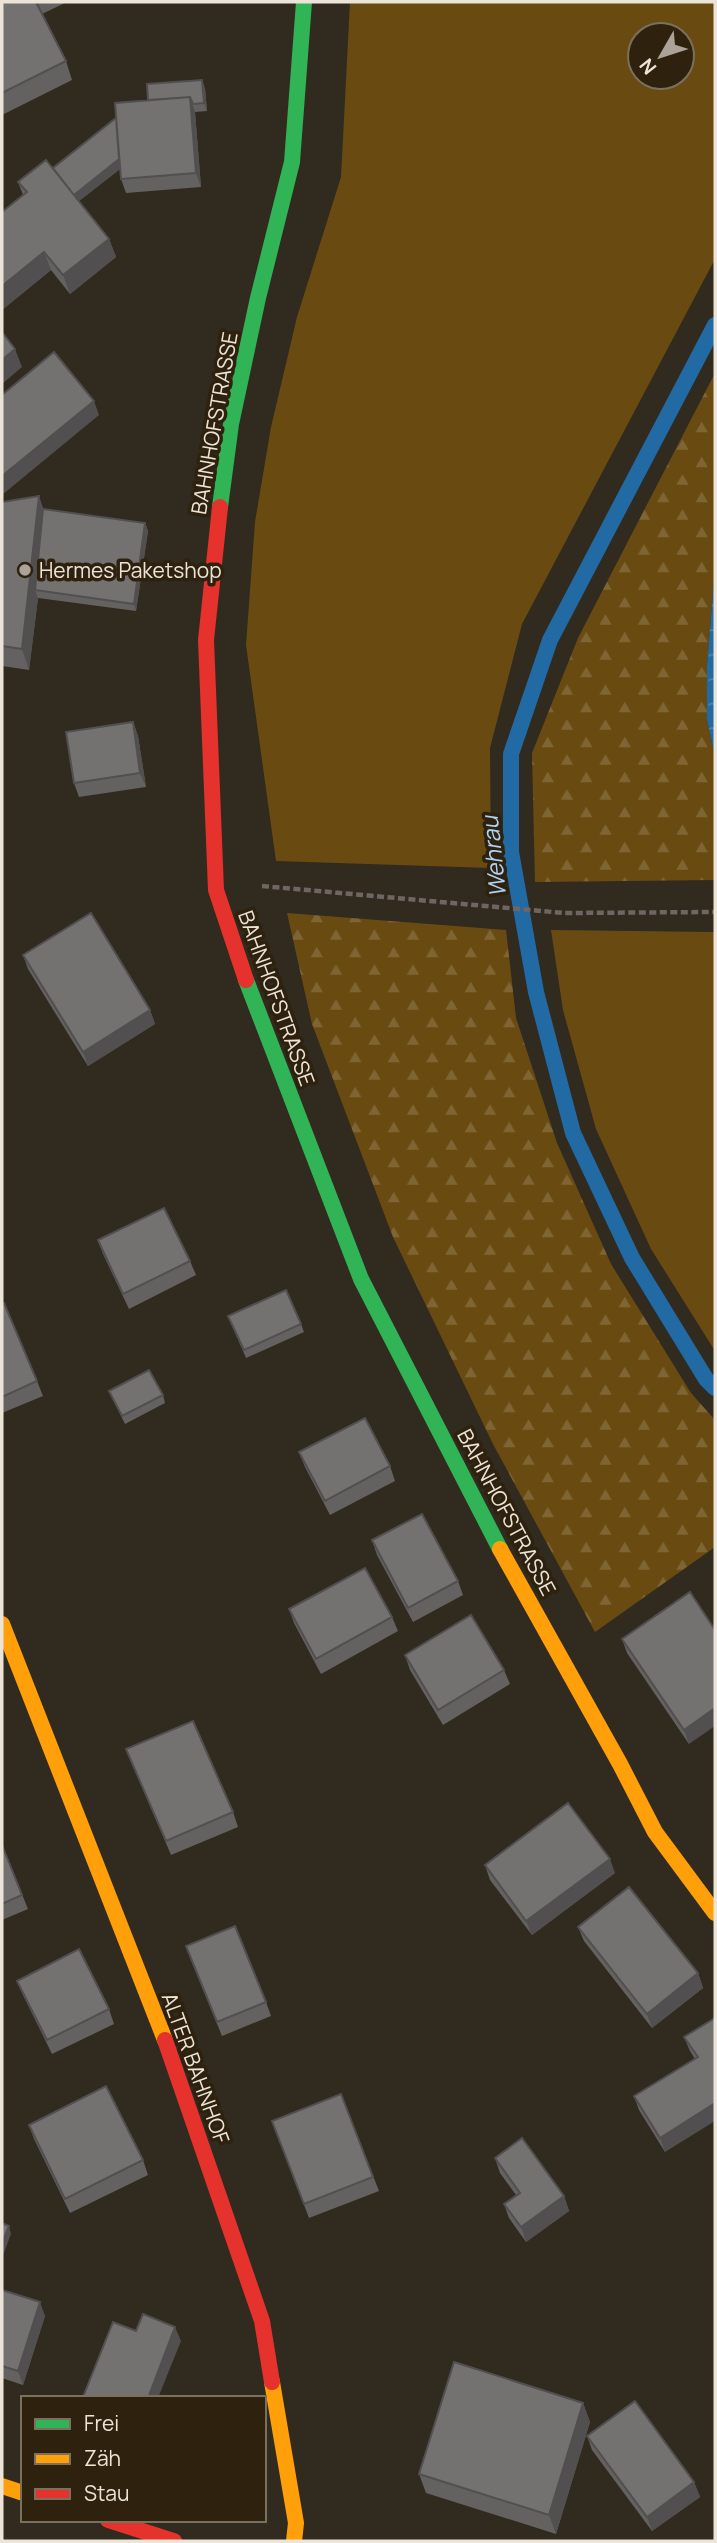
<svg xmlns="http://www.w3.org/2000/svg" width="717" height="2543" viewBox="0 0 717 2543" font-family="Manrope,sans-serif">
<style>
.green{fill:#694b12;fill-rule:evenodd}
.forest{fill:url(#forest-firs)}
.water{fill:url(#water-ripples)}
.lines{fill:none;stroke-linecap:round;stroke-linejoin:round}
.stream{stroke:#216aa3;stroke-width:16}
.path{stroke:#6f6663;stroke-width:4.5;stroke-dasharray:7 3.5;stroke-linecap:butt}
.fast{stroke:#30b455;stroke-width:16}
.slow{stroke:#ff9f0a;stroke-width:16}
.jam{stroke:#e5322d;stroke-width:16}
.wall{fill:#646161}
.shaded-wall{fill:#514f4f}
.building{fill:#747171;stroke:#514f4f;stroke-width:2}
.poi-dot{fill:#aba397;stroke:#2e220e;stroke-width:2.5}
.labels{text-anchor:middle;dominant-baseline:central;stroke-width:7;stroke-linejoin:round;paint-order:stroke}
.street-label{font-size:21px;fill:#ece4d7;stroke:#2e220e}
.poi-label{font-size:21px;fill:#ece4d7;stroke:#2e220e;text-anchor:start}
.water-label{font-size:23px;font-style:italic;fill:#afd3f6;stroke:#2e220e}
</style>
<defs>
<pattern id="forest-firs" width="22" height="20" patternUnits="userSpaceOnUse" patternTransform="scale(1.75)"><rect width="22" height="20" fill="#694b12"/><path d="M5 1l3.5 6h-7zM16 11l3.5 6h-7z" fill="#7f6534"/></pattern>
<pattern id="water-ripples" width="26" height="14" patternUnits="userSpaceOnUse" patternTransform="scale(1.75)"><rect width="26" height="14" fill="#216aa3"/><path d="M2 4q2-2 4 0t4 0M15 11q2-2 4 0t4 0" fill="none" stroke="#4c86b3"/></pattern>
</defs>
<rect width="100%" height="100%" fill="#312a1f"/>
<path class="green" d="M350 2H715V259L522 624 490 748 491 868 276 861 246 645 255 522 271 427 297 317 341 177ZM640 35H682V77H640Z
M551 930 715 932V1351L651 1249 596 1129 563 1010Z"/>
<path class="forest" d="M715 373V568L707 665V720L715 756V880L535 882 532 753 578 638Z
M287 913 506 930 516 1018 557 1143 611 1264 691 1393 715 1420V1547L595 1632 493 1444 393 1237 312 1024Z"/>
<path class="water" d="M715 568V756L707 720V665Z"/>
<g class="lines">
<path class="stream" d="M715 325 550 640 511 754V852L536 992 573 1133 632 1258 706 1379 715 1388"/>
<path class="path" d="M262 886 564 913 715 912"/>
<path class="fast" d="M220 507 231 424 258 298 292 162 304 2
M246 980 361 1279 500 1549"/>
<path class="slow" d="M500 1549 620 1764 655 1832 715 1913
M2 1624 165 2040
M272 2382 296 2523 294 2541
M2 2486 23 2493"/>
<path class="jam" d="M220 507 206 640 216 890 246 980
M165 2040 262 2321 272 2382
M108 2520 174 2541"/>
</g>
<path class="wall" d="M2 2H67L42 14 66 61 72 80 2 115Z
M205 88 207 111 195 112 201 187 126 193 121 179 120 169 79 201 109 239 116 257 70 294 51 270 2 310V212L23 195 18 182 53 168 148 100Z
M39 496 43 509 145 523 148 531 136 611 38 598 29 670 2 666V502Z
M133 722 138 736 146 787 79 797 74 783Z
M23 955 150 1010 155 1024 88 1066 28 969Z
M98 1240 190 1261 196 1275 129 1309 103 1254Z
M2 1304 37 1381 43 1396 2 1413Z
M228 1316 301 1324 304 1332 246 1358Z
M109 1391 163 1395 165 1403 125 1424Z
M299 1452 390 1466 395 1481 330 1515 305 1467Z
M372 1540 458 1581 463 1595 413 1622 377 1555Z
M690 1592 689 1744 627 1653 622 1639Z
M289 1609 392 1617 398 1631 321 1674 294 1623Z
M405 1655 504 1670 510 1684 443 1725 410 1670Z
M126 1749 233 1812 238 1827 171 1855Z
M2 1845 28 1909 2 1920Z
M485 1865 615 1873 532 1935 490 1880Z
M578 1927 698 1973 703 1988 652 2028 584 1941Z
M191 1960 266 2002 271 2016 222 2036Z
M17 1981 109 2009 114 2024 52 2054 23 1995Z
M715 2018 665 2152 639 2110 634 2096 695 2059 690 2051 684 2037Z
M341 2094 379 2191 309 2218 272 2121Z
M29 2125 143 2160 148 2175 70 2213 34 2139Z
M495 2158 564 2196 569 2211 526 2242 509 2218 504 2204 516 2195 500 2173Z
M2 2290 45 2316 23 2385 2 2378Z
M583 2403 590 2422 556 2534 426 2493 419 2474Z
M587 2436 694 2482 700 2497 652 2531 592 2450Z"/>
<path class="shaded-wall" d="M202 80 205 88 207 111 204 103Z
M190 97 195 112 201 187 196 173Z
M121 158 124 166 74 205 71 198Z
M109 239 116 257 70 294 63 275Z
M44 252 51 270 2 310V286Z
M15 349 22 367 2 384V360Z
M94 401 99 415 2 495V476Z
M39 496 46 517 35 590 38 598 29 670 22 649Z
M145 523 148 531 136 611 134 604Z
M133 722 138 736 146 787 140 773Z
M150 1010 155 1024 88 1066 83 1052Z
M715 1708V1726L689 1744 684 1730Z
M610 1859 615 1873 532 1935 526 1921Z
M698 1973 703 1988 652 2028 647 2014Z
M715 2103V2121L665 2152 660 2138Z
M564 2196 569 2211 526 2242 521 2227Z
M9 2226 11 2234 2 2258V2243Z
M40 2302 45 2316 23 2385 18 2371Z
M175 2327 181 2341 158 2398H148Z
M583 2403 590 2422 556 2534 549 2515Z
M694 2482 700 2497 652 2531 647 2517Z"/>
<path class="building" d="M2 2H36L66 61 2 93Z
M202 80 204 103 193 104 190 97 148 100 147 84Z
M190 97 196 173 121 179 115 103Z
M116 118 119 159 74 195 53 168Z
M46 160 109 239 63 275 44 252 2 286V212L27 192 18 182Z
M2 332 15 349 2 360Z
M54 352 94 401 2 476V395Z
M39 496 22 649 2 646V502Z
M43 509 145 523 134 604 35 590Z
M133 722 140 773 74 783 66 732Z
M91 913 150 1010 83 1052 23 955Z
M164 1208 190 1261 123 1294 98 1240Z
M286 1290 301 1324 244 1350 228 1316Z
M4 1303 37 1381 2 1397V1304Z
M149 1370 163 1395 122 1416 109 1391Z
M365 1418 390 1466 325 1501 299 1452Z
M422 1514 458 1581 408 1608 372 1540Z
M365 1568 392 1617 316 1659 289 1609Z
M690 1592 715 1630V1708L684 1730 622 1639Z
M471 1615 504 1670 438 1710 405 1655Z
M193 1721 233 1812 166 1841 126 1749Z
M568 1803 610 1859 526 1921 485 1865Z
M2 1845 22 1895 2 1904Z
M629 1887 698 1973 647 2014 578 1927Z
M235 1926 266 2002 217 2022 186 1946Z
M79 1949 109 2009 47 2040 17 1981Z
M715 2018V2103L660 2138 634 2096 698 2057 684 2037Z
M106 2086 143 2160 65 2199 29 2125Z
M341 2094 373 2177 304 2204 272 2121Z
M522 2138 564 2196 521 2227 504 2204 520 2193 495 2158Z
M2 2223 9 2226 2 2243Z
M2 2290 40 2302 18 2371 2 2366Z
M143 2314 175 2327 148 2398H87L83 2397 113 2322 136 2331Z
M454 2362 583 2403 549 2515 419 2474Z
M635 2401 694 2482 647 2517 587 2436Z"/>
<circle class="poi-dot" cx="25" cy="570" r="7"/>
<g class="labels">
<g class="street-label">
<text transform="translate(214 423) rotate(-80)">BAHNHOFSTRASSE</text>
<text transform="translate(277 998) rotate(70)">BAHNHOFSTRASSE</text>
<text transform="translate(507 1512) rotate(62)">BAHNHOFSTRASSE</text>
<text transform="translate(196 2068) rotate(70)">ALTER BAHNHOF</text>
</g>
<g class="poi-label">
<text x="39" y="570">Hermes Paketshop</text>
</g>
<g class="water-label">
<text transform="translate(493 857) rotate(-96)">Wehrau</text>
</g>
</g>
<rect width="717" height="2543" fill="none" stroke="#ece4d7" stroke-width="7"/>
<rect x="21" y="2396" width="245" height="126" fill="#2e220e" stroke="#7a705e" stroke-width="2"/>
<rect x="35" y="2419" width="35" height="10" fill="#30b455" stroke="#7a705e" stroke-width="2"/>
<text x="84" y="2431" font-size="21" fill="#ece4d7">Frei</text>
<rect x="35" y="2454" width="35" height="10" fill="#ff9f0a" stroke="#7a705e" stroke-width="2"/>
<text x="84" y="2466" font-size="21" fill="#ece4d7">Zäh</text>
<rect x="35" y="2489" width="35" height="10" fill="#e5322d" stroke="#7a705e" stroke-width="2"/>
<text x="84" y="2501" font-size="21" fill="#ece4d7">Stau</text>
<g transform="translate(661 56) rotate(231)"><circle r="33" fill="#2e220e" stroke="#7a705e" stroke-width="2"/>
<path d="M0-5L12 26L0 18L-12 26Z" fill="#aba397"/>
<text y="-10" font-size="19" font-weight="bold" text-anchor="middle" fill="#ece4d7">N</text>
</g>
</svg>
